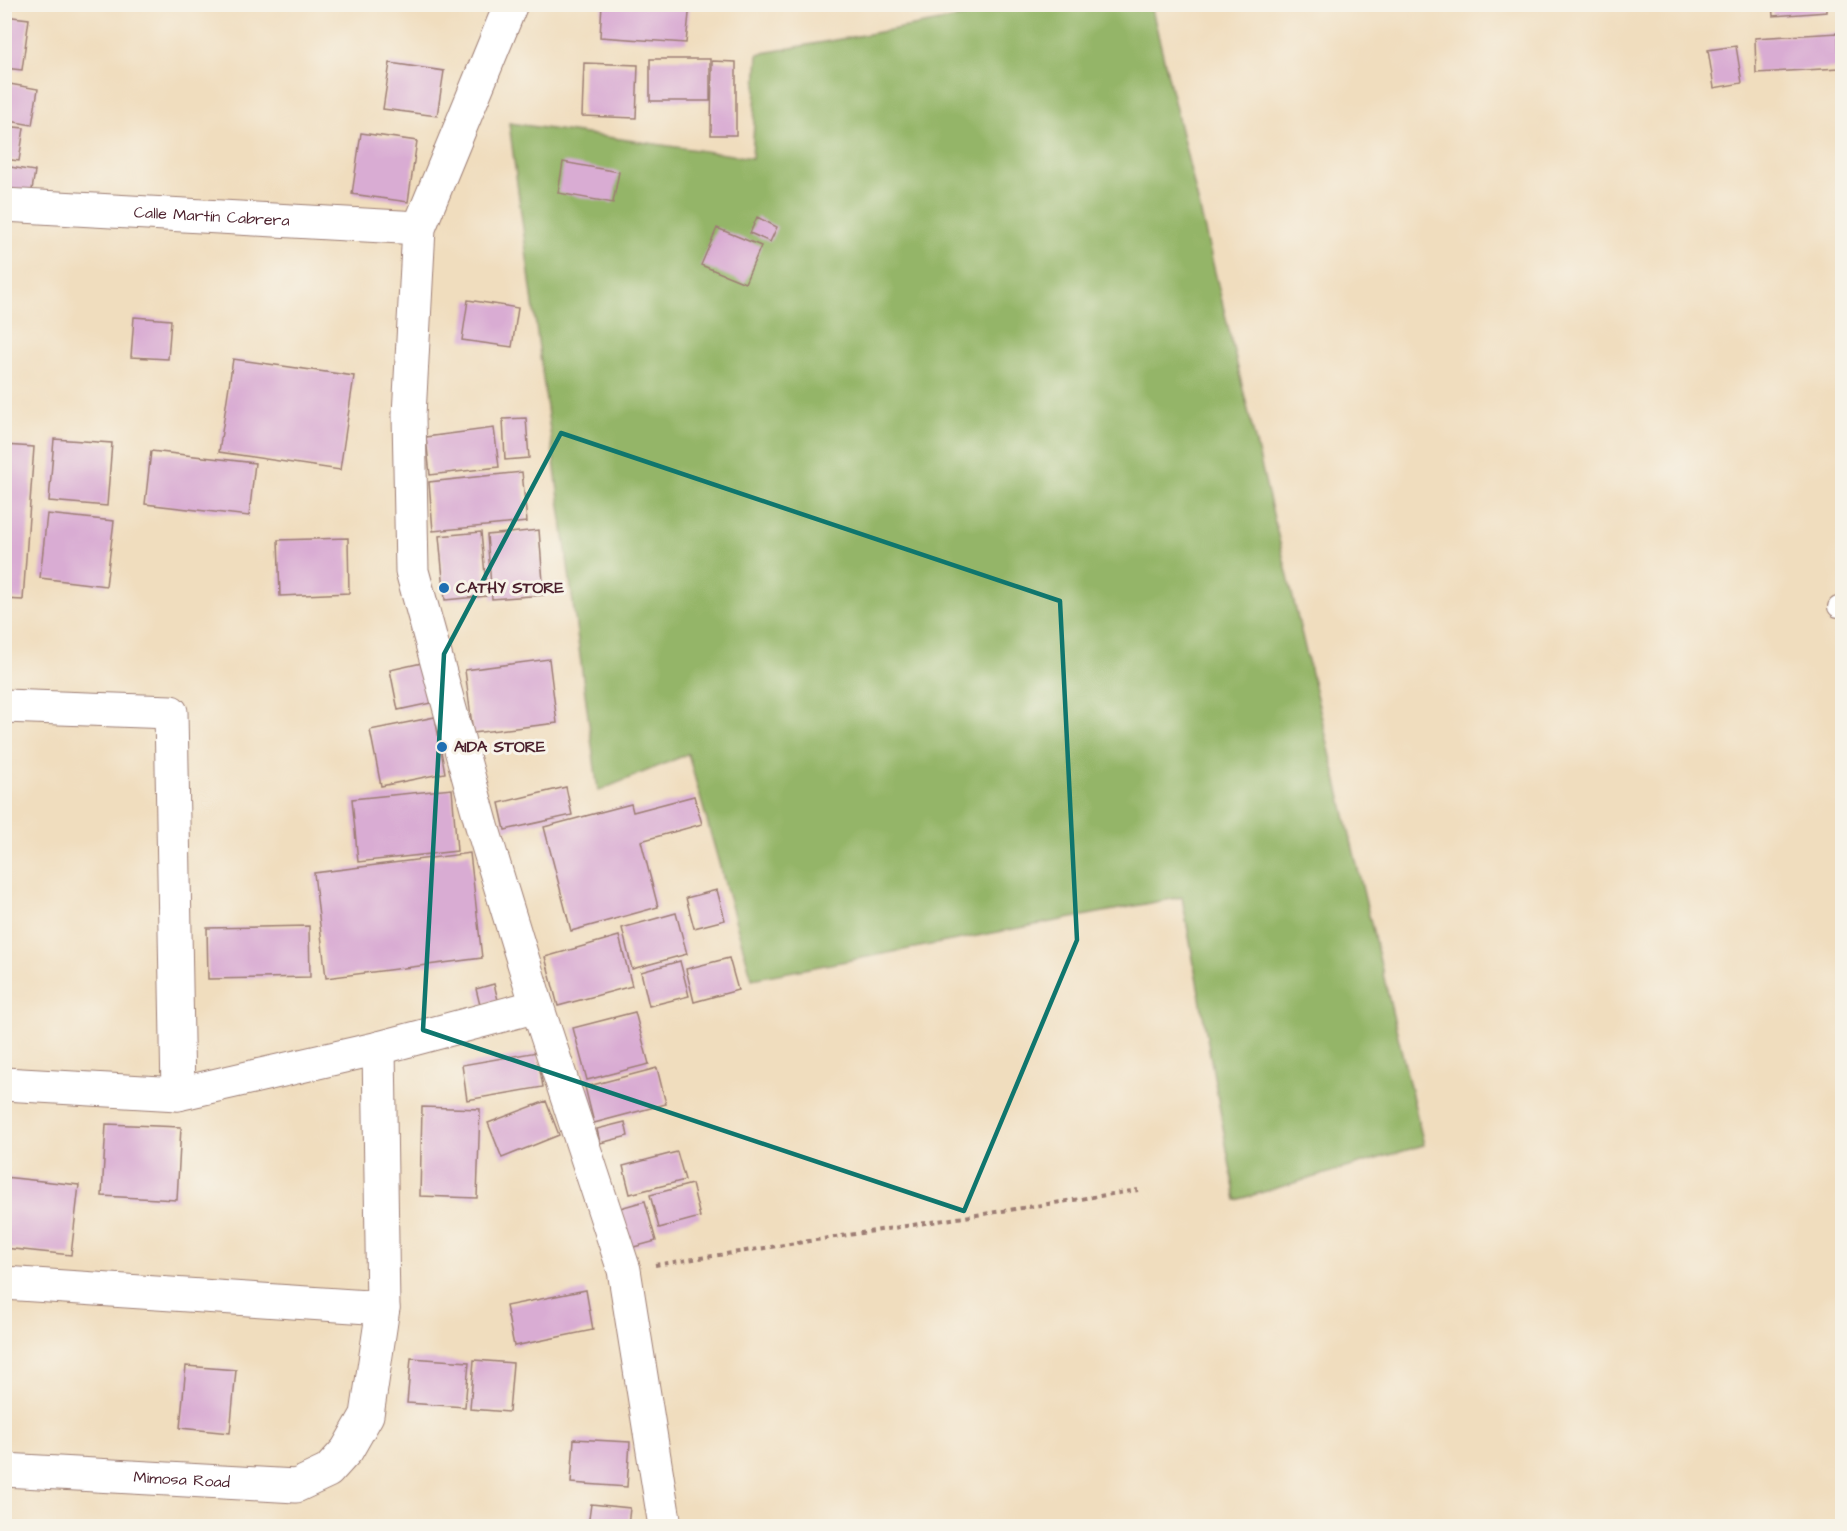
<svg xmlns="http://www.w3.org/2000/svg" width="1847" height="1531" viewBox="0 0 1847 1531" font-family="'Architects Daughter',sans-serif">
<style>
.forest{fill:#94b568;stroke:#6f6a4a;stroke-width:1.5}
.building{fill:#d9acd3}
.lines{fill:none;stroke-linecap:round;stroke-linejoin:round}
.service-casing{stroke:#9d7e74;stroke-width:22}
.minor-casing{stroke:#9d7e74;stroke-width:35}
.tertiary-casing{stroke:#9d7e74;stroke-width:35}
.path{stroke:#9d7e74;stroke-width:4;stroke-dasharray:4.5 4.5;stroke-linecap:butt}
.service{stroke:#fff;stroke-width:20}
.minor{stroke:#fff;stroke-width:33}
.tertiary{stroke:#fff;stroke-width:33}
.marked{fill:none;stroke:#0f766e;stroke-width:4.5;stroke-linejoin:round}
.poi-dot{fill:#1f6fb2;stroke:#f7f3e8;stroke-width:2}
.labels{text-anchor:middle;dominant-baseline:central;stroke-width:6;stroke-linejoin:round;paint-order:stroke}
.street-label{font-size:16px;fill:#4a1f2b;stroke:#f7f3e8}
.poi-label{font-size:16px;font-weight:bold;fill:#4a1f2b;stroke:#f7f3e8;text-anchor:start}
</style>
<rect width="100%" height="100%" fill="#f7f3e8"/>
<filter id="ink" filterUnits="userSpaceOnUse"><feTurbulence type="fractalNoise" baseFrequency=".0167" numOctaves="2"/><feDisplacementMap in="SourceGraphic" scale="12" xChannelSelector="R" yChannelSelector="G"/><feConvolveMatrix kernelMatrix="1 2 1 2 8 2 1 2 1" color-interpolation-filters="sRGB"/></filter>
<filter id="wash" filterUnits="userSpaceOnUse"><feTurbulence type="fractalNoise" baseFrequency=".008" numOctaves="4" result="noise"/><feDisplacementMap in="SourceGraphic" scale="24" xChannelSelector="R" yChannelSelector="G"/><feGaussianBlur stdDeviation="1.35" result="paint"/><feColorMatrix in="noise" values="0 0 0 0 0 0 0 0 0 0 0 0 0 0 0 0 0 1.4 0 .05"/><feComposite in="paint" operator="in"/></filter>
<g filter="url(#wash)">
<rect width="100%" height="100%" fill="#f0ddbe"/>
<path class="forest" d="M1029 5H1151L1424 1145 1236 1200 1182 897 752 979 688 754 598 791 509 123 752 158 758 54Z"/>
<g id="blocks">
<path class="building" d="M602 4H690L686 43 600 37Z
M1772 4H1827V12L1773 16Z
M4 16 29 19 22 70 4 68Z
M1838 33 1839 68 1756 73 1755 38Z
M1736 46 1742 83 1714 88 1708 50Z
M650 59H710V101H650Z
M712 61 736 62V135H711Z
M390 63 444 71 437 116 383 109Z
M584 63 638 65 636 118 582 116Z
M4 83 38 89 32 125 4 120Z
M4 126 24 128 19 161 4 159Z
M361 133 417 141 408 202 352 194Z
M563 162 619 172 613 203 558 193Z
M4 166 35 171 31 196 4 192Z
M757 217 777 227 770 242 750 233Z
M717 228 761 246 745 283 701 265Z
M468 300 518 308 512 347 462 340Z
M134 317 171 320 168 359 131 357Z
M233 359 354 376 340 470 219 452Z
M526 418 529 458 505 460 503 419Z
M494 428 499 467 430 475 426 437Z
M54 439 112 443 107 506 49 501Z
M4 445 34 447 23 600 4 599Z
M151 451 255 463 249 516 145 504Z
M522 472 527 522 433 531 429 482Z
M47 514 114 521 106 586 40 578Z
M539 530 544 595 492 599 487 535Z
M481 532 487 596 445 600 439 536Z
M348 538 349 593 280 596 278 540Z
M549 659 557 723 473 733 465 670Z
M422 663 431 703 398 710 390 670Z
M435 717 445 773 381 786 370 730Z
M566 787 572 815 505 830 499 803Z
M452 789 457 851 358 862 352 799Z
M694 796 702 824 641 841 658 907 571 931 544 827 631 804 633 812Z
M470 853 482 958 326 978 314 873Z
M717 890 725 920 694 928 686 898Z
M676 913 687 954 632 969 622 928Z
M309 926 310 977 208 979 207 928Z
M619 936 632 986 558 1006 545 957Z
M729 958 738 990 694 1002 686 969Z
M680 961 689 996 649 1006 641 972Z
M494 984 498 1000 480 1005 476 989Z
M635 1012 649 1064 587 1080 573 1028Z
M537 1052 543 1087 467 1100 462 1065Z
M657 1068 666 1104 594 1123 585 1087Z
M546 1101 559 1135 502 1158 488 1123Z
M422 1107 480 1109 477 1198 420 1196Z
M625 1122 628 1136 600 1143 597 1129Z
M106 1124 181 1127 177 1200 102 1196Z
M677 1152 685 1180 630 1194 623 1166Z
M4 1177 79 1185 71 1255 4 1248Z
M692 1184 700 1217 659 1228 650 1195Z
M645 1201 656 1241 630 1248 620 1208Z
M586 1290 593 1330 514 1346 506 1306Z
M411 1358 469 1362 465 1407 407 1403Z
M474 1360 513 1363 509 1412 470 1409Z
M186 1366 236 1370 230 1433 180 1428Z
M574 1439 630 1442 627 1487 571 1483Z
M591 1504 630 1508 628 1526H588Z
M710 1524H746V1526H710Z"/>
</g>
</g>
<g filter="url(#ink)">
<use href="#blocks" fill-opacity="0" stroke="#9d7e74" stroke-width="1.5"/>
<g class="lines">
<g class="service-casing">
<path id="service" d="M1838 607H1842"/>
</g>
<g class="minor-casing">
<g id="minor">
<path id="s1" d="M4 205 419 228"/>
<path d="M4 706 171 712 178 1094"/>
<path d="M4 1084 178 1094 379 1048 537 1006"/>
<path d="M4 1283 383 1308"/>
<path id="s2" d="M4 1470 296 1486 328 1471 347 1450 367 1415 383 1308 379 1048"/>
</g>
</g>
<g class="tertiary-casing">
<path id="tertiary" d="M511 4 419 228 409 415 412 571 482 826 537 1006 624 1270 665 1526"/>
</g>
<path class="path" d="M655 1265 1138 1190"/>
<use href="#service" class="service"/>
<use href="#minor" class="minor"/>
<use href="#tertiary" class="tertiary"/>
</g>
</g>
<path class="marked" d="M561 433 1060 601 1077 940 964 1211 423 1030 444 654Z"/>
<g class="poi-dot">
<circle cx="444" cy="588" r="6"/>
<circle cx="442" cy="747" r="6"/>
</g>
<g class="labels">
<g class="street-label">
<text stroke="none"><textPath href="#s1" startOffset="208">Calle Martín Cabrera</textPath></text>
<text stroke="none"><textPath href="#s2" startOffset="178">Mimosa Road</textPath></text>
</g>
<g class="poi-label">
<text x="456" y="588">CATHY STORE</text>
<text x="454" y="747">AIDA STORE</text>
</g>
</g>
<rect width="1847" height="1531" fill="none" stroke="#f7f3e8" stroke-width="24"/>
</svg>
